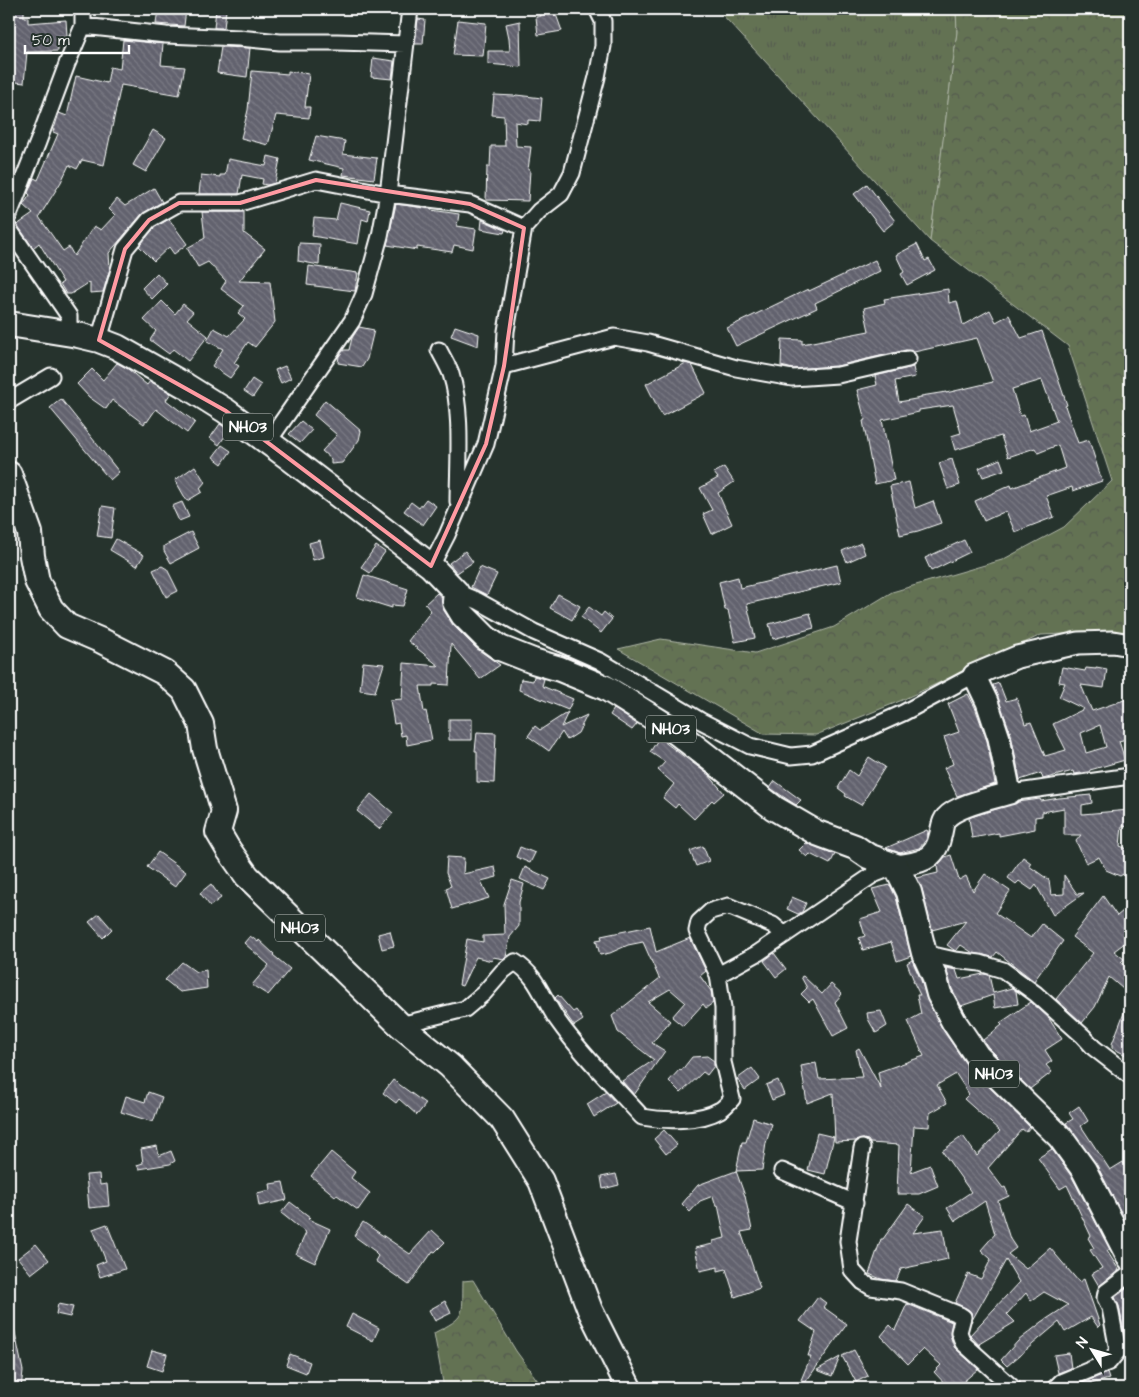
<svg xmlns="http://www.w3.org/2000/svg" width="1139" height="1397" viewBox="0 0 1139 1397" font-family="'Architects Daughter',sans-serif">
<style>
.grass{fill:url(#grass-tufts);stroke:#b1b8a9}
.forest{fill:url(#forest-crowns);stroke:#b1b8a9}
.building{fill:url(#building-back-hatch);stroke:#fff;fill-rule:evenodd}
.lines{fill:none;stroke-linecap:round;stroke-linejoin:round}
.street-casing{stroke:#fff;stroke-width:19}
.secondary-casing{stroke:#fff;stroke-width:25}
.primary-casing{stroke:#fff;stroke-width:28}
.street{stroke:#26332d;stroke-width:15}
.secondary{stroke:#26332d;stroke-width:21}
.primary{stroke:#26332d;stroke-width:24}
.marked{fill:none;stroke:#ff9aa2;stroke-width:4;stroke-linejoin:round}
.labels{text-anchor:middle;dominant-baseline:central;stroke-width:4;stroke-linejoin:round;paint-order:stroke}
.shield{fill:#26332d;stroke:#bec2c0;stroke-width:1}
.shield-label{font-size:16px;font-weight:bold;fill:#fff}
</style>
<defs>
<pattern id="grass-tufts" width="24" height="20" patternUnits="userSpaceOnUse" patternTransform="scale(1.25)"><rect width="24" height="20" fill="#637253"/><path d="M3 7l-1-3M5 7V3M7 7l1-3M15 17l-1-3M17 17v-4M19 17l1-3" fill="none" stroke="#555b4f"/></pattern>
<pattern id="forest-crowns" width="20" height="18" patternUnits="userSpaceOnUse" patternTransform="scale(1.25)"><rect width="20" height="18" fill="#637253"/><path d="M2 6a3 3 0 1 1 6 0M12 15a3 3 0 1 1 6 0" fill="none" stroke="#555b4f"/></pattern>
<pattern id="building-back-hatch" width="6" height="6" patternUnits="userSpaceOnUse" patternTransform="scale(1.25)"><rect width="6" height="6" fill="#62626e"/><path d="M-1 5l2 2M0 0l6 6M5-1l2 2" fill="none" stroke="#7a7a84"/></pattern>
</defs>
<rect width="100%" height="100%" fill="#26332d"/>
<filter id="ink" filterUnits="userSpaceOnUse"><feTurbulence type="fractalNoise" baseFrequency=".02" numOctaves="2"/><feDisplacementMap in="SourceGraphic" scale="10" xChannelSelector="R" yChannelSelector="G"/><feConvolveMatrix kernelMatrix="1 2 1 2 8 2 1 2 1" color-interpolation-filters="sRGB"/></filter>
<g filter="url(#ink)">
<path class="grass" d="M719 9H956L957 32 930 241 719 11Z"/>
<path class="forest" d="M956 9H1130V631L1041 635 900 701 816 735 764 734 618 649 661 639 755 653 834 627 892 592 1002 560 1064 527 1112 481 1068 346 930 241 957 32Z
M473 1280 516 1351 543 1388H444L434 1333C467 1316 462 1317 463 1281Z"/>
<path class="building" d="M14 9H24V17H28V23L66 20 67 36H58V51L27 52 24 83 9 81V58H12Z
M158 9H186L184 26 156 24Z
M216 9 226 10 224 28H214Z
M538 9H554L562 31 538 35 536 17 541 16Z
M418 19 425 20 423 44H415Z
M458 20 486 23 483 56 453 55Z
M520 21 521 67 488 64V51H510L509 38 506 24Z
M123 40 163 44 161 65 185 67 179 95 121 85 104 165 82 160 77 169 69 165 61 182 39 217 63 251 69 247 74 256 94 226 101 230 115 215 109 209 117 199 125 206 154 188 162 202 142 214 109 253 110 269 103 292 90 293V282L71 294H66L60 284 63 282 39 243 33 248 17 225 33 214 23 205 30 195 28 193 34 178 38 180 58 134 53 132 59 113 67 116 76 76 107 83 110 67 120 69Z
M221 47 250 48 247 77 217 73Z
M373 58 394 61 392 79 371 77Z
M252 71 288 74V71L309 74 305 107H310L309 118 276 115 268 145 241 138 248 110Z
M494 95 515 96 516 95 542 98 540 121 528 120V124L515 122 516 146 531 147 528 170H530L528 201 486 200 487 167H490L491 146H505L504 116 492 115Z
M153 130 166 138 146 172 133 165Z
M316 136 345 141 343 154 377 158 374 179 343 175 344 168 309 160Z
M268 156 280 159 275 183 267 185 262 184 263 179 242 175 239 194H199L201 175 220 177V175H225L228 159 266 166Z
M867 184 895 221 883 231 854 194Z
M340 203 370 210 368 221 362 219 358 244 312 236 314 218 336 220Z
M396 204 431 209V210L459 214 457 226 476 229 473 249 454 245 452 252 417 247V250L387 245Z
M202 212H244V233L265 249 239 281 270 282 275 322 255 347 248 342 234 363 239 366 230 378 212 366 223 349 207 341 214 328 229 336 245 319 238 313 244 306 221 289 226 281 208 262 198 267 187 248 205 238Z
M169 219 187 244 174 254 169 247 154 261 139 246 155 227Z
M482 220 505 230 504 233 481 229Z
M299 243 320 244 319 265 298 261Z
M917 244 925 261 929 259 935 270 907 285 901 274 904 272 896 255Z
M875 260 880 271 815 303 817 308 736 346 727 328 808 289 809 291Z
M309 266 358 273 355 291 307 285Z
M157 273 167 284 152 299 142 288Z
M948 289 949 303 957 301 963 325 990 310 996 322 1009 315 1021 338 1042 331 1067 405 1065 406 1078 443 1089 440 1102 481 1073 491 1072 487 1046 496 1054 517 1015 532 1006 511 984 521 975 501 1011 485 1012 488 1065 468 1058 445 1038 453 1035 448 1008 457 1001 436 955 450 951 436 961 433 953 405 919 410V412L882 420 894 480 875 484 863 421 865 420 857 390 877 385 875 376 913 367 915 377 895 381 899 402 921 398V396L946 392V393L993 382 977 338 914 352 906 350 837 366 793 369 781 366 782 339 802 340V344L869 331 864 308 885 303 884 299ZM1042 380 1057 421 1029 431 1024 415 1020 416 1012 389Z
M162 301 175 314 183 304 193 312 187 319 208 336 188 361 173 349 169 354 150 340 156 331 144 320Z
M455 326 479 334 478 346 451 336Z
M359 327 374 330 367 359 362 367 338 363 339 356 344 350H349L352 338Z
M117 363 128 369 147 385 150 381 171 393 166 400 195 422 187 433 156 409 147 422 146 421 144 424 112 400 106 409 89 397 77 384 92 369 103 380Z
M686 363 692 365 706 393 662 416 646 384Z
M285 366 291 378 281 383 275 370Z
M252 379 261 385 253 397 244 391Z
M61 399 119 472 110 480 50 408Z
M325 400 361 431 359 440 342 463 331 464V459L322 451 337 435 314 415Z
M301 421 312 430 300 443 289 434Z
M220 424 229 430 219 445 210 438Z
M222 445 231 451 222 464 213 457Z
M952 459 960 485 948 489 939 463Z
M1000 459 1004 470 983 477 979 468Z
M195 466 205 482 200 488 202 492 187 501 175 480Z
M724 467 734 482 718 493 732 524 712 534 703 514 712 510 700 488 718 478 714 473Z
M909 482 915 508 933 501 941 523 918 531 900 535 890 486Z
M426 499 436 506 423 525 404 511 411 502 419 508Z
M182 502 189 517 179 521 172 506Z
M102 506 115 508 111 538 97 536Z
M191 532 199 548 171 563 164 551V546Z
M116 539 144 555 137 566 110 550Z
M320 540 324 557 313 560 309 543Z
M964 540 970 552 931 571 925 558Z
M861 543 865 554 847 562 842 551Z
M376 546 385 552 370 573 361 567Z
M465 551 473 562 457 573 449 563Z
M837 565 841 582 747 604 755 638 735 642 728 610H725L719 582 738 577 740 588Z
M162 566 167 569 178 591 166 597 153 570Z
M480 567 497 574 487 595 471 587Z
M364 575 408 589 403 606 392 605V608L357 597Z
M437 593 442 597 443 609 453 625 476 648 500 665 480 679 451 644 449 685 433 684V686H420L424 712 426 711 432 740 407 745 406 735 401 736 399 723 394 724 390 700 402 699 404 663 439 666 408 641 431 611 425 604Z
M558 594 580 606 572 620 550 608Z
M589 607 601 616 604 612 612 619 601 633 581 617Z
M810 613 814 628 773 639 769 624Z
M363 662 384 664 375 692 360 690Z
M1062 667 1085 671 1086 668 1096 669V667L1107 669 1104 688 1081 685 1092 711 1130 698V738L1119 741 1125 760 1090 770 1089 772 1074 774 1073 771 1043 779 1041 773 1020 780 1011 734 993 685 999 683 1006 701 1017 698 1025 724 1031 722 1045 756 1066 750 1053 724 1084 709 1059 697 1065 683 1059 682ZM1100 725 1106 747 1086 753 1081 733Z
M534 676 544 679 542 686 573 699 568 710 519 690 521 679 533 681Z
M968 694 975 707 987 741 995 784 957 796 944 768 953 764 944 737 959 732 948 704Z
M614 709 637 724 632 730 610 715Z
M568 712 561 727 587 715 578 733 567 740 562 732 549 751 528 736 535 726 540 730Z
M449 719H472V740H449Z
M477 732 496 733 494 783 477 782V751H475Z
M659 738 709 775 724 793 714 802 712 800 694 819 678 804 675 808 663 798 674 784 658 770 665 762 650 752Z
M869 757 885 767 861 805 845 796 846 794 838 788 849 770 857 776Z
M775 781 801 800 796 805 770 788Z
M371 794 393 813 379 829 357 811Z
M1091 795 1092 803 1082 805V814L1130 810V827L1122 826 1120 846 1130 850V870L1120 876 1106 870 1099 857 1086 863 1076 841 1081 835H1064V808L1042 812V816L1035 817V829L999 836V833L972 838 969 818 971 817 1018 802 1040 799 1041 801 1059 798Z
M927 830 928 832 926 840 919 848 900 853 886 848Z
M806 843 835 854 830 864 810 854 807 857 799 850Z
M703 846 709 861 696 866 690 851Z
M520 847 535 853 530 863 516 857Z
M158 852 186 872 175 887 147 867Z
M951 855 959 880 966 876 973 891 985 874 1010 891 995 913 1031 938 1042 924 1063 941 1034 981 997 952 993 957 973 953 961 945 956 951 954 950 947 945 966 921 932 930 922 889 917 878 938 873 937 866 945 857Z
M447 857 464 858 463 874 495 867 497 877 481 881 489 898 452 909 446 888 451 886 446 873Z
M1023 857 1031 863 1029 866 1049 880 1051 895 1064 894V875L1077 894 1084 893 1053 915 1036 885 1032 890 1019 881 1016 884 1008 878Z
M525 867 550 879 544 890 520 879Z
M512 880 524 884 519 902V926L510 937 506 957 504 959 493 957 492 961 476 957 462 986 459 985 467 939 483 942V936L505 935 504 904Z
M211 884 221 898 210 906 200 893Z
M890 885 896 897 911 956 897 961 891 942 863 950 859 938 865 936 860 919 882 912 872 889Z
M1103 896 1117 916 1130 905V939L1114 951 1124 959 1121 962 1130 969V995L1109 977 1095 1007 1082 1023 1056 999 1093 953 1072 937Z
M792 897 806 903 802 912 798 914 787 909Z
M99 914 112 929 103 938 89 922Z
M650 926 656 952 690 938 706 971 700 976 711 991 713 1003 706 1008 703 1004 683 1026 672 1017 685 1002 670 989 648 1002 670 1021 652 1043 665 1051 634 1095 622 1081 654 1060 618 1032 612 1016 660 978H659L643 942 628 945 610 953 600 955 596 940 602 939 601 936Z
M390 931 394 946 382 949 378 934Z
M250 936 258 942 259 940 274 954 273 955 290 969 268 995 252 985 269 965 244 943Z
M774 953 786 969 776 977 764 961Z
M912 960 921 980 927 1000 943 1030 966 1064 1030 1127 1026 1132 1022 1129 988 1168 1003 1188 1005 1187 1009 1196 998 1201 1010 1239 1016 1248 1008 1254 1026 1269 1050 1248 1079 1282 1084 1279 1100 1325 1098 1327 1091 1317 1065 1332 1059 1322 1007 1366 1001 1360 1018 1341 1042 1322 1068 1305 1044 1292 1031 1301 1026 1293 1007 1314 1015 1322 979 1344 981 1347 970 1335 1019 1282 1006 1260 971 1322 972 1314 969 1310 955 1303 968 1274 981 1279 991 1259 981 1250 995 1234 985 1201 955 1221 947 1208 971 1192 942 1151 963 1136 977 1156 1000 1131 964 1099 969 1094 956 1074 937 1085 947 1103 930 1113 929 1127 914 1126 911 1172 930 1165 938 1186 919 1194H897L899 1145 870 1143 868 1140 863 1139 856 1141 835 1142 833 1093 807 1103 801 1066 816 1063 819 1079 862 1077 856 1050 859 1048 881 1089 878 1072 924 1056 908 1021 921 1014 917 995H920L913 981H914L907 963Z
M182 962 196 972 206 970 207 988 180 992 165 980Z
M946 968 956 970 959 979 983 974 989 975 993 993 1012 988 1016 991 1018 1004 995 1008 993 995 961 1006 967 1016 952 989Z
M803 976 822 994 831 984 842 994 835 1002 848 1028 833 1036 813 999 809 1002 801 994 807 988 801 977Z
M558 995 573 1012 576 1010 583 1020 574 1026 555 998Z
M1129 1000H1130V1057L1112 1048V1044Z
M1031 1002 1048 1017 1062 1039 1045 1050 1052 1061 1046 1065 1052 1072 1030 1089 988 1047 983 1040 1002 1025 1000 1023Z
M881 1011 887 1026 876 1033 868 1019 867 1013Z
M707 1056 714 1061V1066L707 1075 703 1072 681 1093 669 1081 680 1069 681 1071 692 1057Z
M752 1068 760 1079 745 1090 737 1079Z
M393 1080 426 1104 417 1115 399 1099 396 1103 383 1093Z
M778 1080 784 1095 772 1100 766 1085Z
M148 1092 162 1097 153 1122 121 1112 126 1096 145 1102Z
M606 1092 616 1103 594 1117 587 1104Z
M1079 1106 1088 1121 1081 1126 1110 1170 1123 1162 1130 1174V1230L1096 1164 1066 1123 1073 1119 1069 1113Z
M753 1118 772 1124 766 1143 762 1170 736 1171 742 1142H746Z
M664 1130 677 1145 666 1154 654 1139Z
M817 1133 834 1137 825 1174 808 1170Z
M157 1146 159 1156 171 1151 175 1161 170 1164 139 1169 137 1165 143 1163 141 1149Z
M1052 1149 1072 1177 1110 1249 1107 1251 1119 1270 1099 1286 1092 1274 1102 1268 1090 1250 1094 1248 1088 1238 1091 1236 1067 1185 1060 1189 1038 1158Z
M331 1152 355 1172 351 1178 370 1193 358 1210 337 1195 335 1196 311 1176Z
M736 1171 745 1196 752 1230 741 1232 760 1288 735 1297 726 1269 718 1271V1267L700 1271 695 1248 713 1244V1241L725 1238 718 1205 716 1206 713 1196 700 1201 690 1212 682 1204 698 1185Z
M99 1174 100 1185 107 1184 109 1206 89 1208 86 1175Z
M616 1174 619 1185 603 1189 601 1177Z
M283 1182 287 1200 259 1206 257 1193 271 1190 270 1184Z
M290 1202 310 1217 308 1219 330 1229 315 1263 296 1254 306 1233 281 1213Z
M908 1204 925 1216 913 1233 943 1229 948 1259 901 1269 896 1281 881 1279 869 1274 881 1239H883Z
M363 1222 410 1254 432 1230 445 1242 435 1252 433 1251 409 1285 375 1261 378 1256 375 1253 376 1252 354 1236Z
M107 1224 125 1269 100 1277 96 1265 106 1261 93 1229Z
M36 1244 49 1260 31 1274 18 1258Z
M1130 1286V1343L1124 1332 1119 1306 1115 1297Z
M818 1297 826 1303 823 1307 847 1324 805 1383 801 1380 811 1356H808L816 1332 800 1321Z
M445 1301 451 1313 435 1321 429 1310Z
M58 1304 73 1307 70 1317 56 1314Z
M907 1304 952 1322 950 1335 954 1347 978 1369 956 1388H949L934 1372 941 1365 923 1349 908 1364 881 1336 890 1325 895 1330Z
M352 1314 379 1328 373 1341 346 1327Z
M9 1328H14L23 1371 21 1388H9Z
M152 1350 167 1354 162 1371 147 1366Z
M854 1350 868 1376 856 1382 842 1356Z
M1069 1353 1071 1368 1058 1373 1054 1355Z
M290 1354 310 1362 306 1373 286 1365Z
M840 1357 832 1376 817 1370Z
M1107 1373 1109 1379 1076 1388H1070Z"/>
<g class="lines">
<g class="street-casing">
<path id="street" d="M83 26 166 35 239 38 280 42H337L406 44
M9 215 38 142 67 64 83 26V9
M9 229 69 316V334
M99 340 125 249 149 220 179 203H240L316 180 388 194 470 204 524 228
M439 350C443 358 448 366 451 374 463 411 458 464 458 502
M504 366 614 337 648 343 736 368 792 378 838 375 908 359
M9 401 51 376
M268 442 352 321 364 294 380 236 388 194 410 9
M431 566 447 535 486 444 504 366 506 331 524 228 539 211 561 194 572 173 597 77 603 46V21L597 9
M456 592 478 601 534 632 600 661 701 721 750 746 791 756 812 754 903 713 974 675
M1010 793 1130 776
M924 953 955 960 980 963 1003 970 1036 994 1083 1036 1094 1048 1130 1076
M718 975 758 953 873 875 896 866
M400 1025 465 1009 484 993 503 971 515 962C538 976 543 1000 558 1021 582 1055 614 1086 642 1117 664 1121 700 1122 720 1110 724 1108 728 1103 732 1099L723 1062V1008L718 975 697 931 699 922 711 911 728 906 773 925 785 935
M862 1148 848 1241 852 1270 863 1282 871 1287 901 1291 960 1315 963 1317 959 1332 963 1343 1013 1388
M782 1171 855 1203
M1055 1388 1061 1382 1109 1362 1118 1351 1110 1308 1105 1298 1106 1292 1130 1274"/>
</g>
<g class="secondary-casing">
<path id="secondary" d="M896 866C918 863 935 861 940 837 942 831 942 822 946 818 957 805 993 798 1010 793L999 738 987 702 974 675 1017 657 1078 643 1113 642 1130 645"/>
</g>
<g class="primary-casing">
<path id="primary" d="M9 324 78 335 99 340 117 347 186 386 226 411 291 459 431 566 456 592 455 602 463 615 486 638 500 648 533 661 560 669 606 688 676 732 774 808 817 833 855 847 868 856 896 866 909 892 924 953 934 975 939 994 954 1022 977 1056 1060 1137 1084 1170 1130 1259
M9 474 30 533 32 556 37 581 51 609 67 626 102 641 165 673 184 690 201 724 205 749 224 811 218 832 228 849 247 876 400 1025 450 1066 502 1119 541 1181 590 1310 629 1388"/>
</g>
<use href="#street" class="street"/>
<use href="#secondary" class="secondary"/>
<use href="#primary" class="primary"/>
</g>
</g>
<path class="marked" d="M316 180 470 204 524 228 504 366 486 444 431 566 226 411 99 340 125 249 149 220 179 203H240Z"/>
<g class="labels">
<g class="shield">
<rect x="223" y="413.5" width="50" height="27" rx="4"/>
<rect x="646" y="715.5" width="50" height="27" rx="4"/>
<rect x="275" y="914.5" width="50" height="27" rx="4"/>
<rect x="969" y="1060.5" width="50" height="27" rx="4"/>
</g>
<g class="shield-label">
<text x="248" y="427">NH03</text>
<text x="671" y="729">NH03</text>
<text x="300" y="928">NH03</text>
<text x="994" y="1074">NH03</text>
</g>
</g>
<rect width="1139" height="1397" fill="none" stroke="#26332d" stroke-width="30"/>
<rect x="15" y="15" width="1109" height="1367" fill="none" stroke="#fff" stroke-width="2" filter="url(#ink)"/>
<g transform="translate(1092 1350) rotate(307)" stroke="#26332d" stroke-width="4" paint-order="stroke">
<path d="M0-4L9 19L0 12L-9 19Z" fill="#ffffff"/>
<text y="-8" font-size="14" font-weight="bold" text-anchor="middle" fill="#ffffff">N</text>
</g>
<path d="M25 45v8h104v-8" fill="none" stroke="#ffffff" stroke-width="2.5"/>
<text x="32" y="45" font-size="15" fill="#ffffff" stroke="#26332d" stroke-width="4" paint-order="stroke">50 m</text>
</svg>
